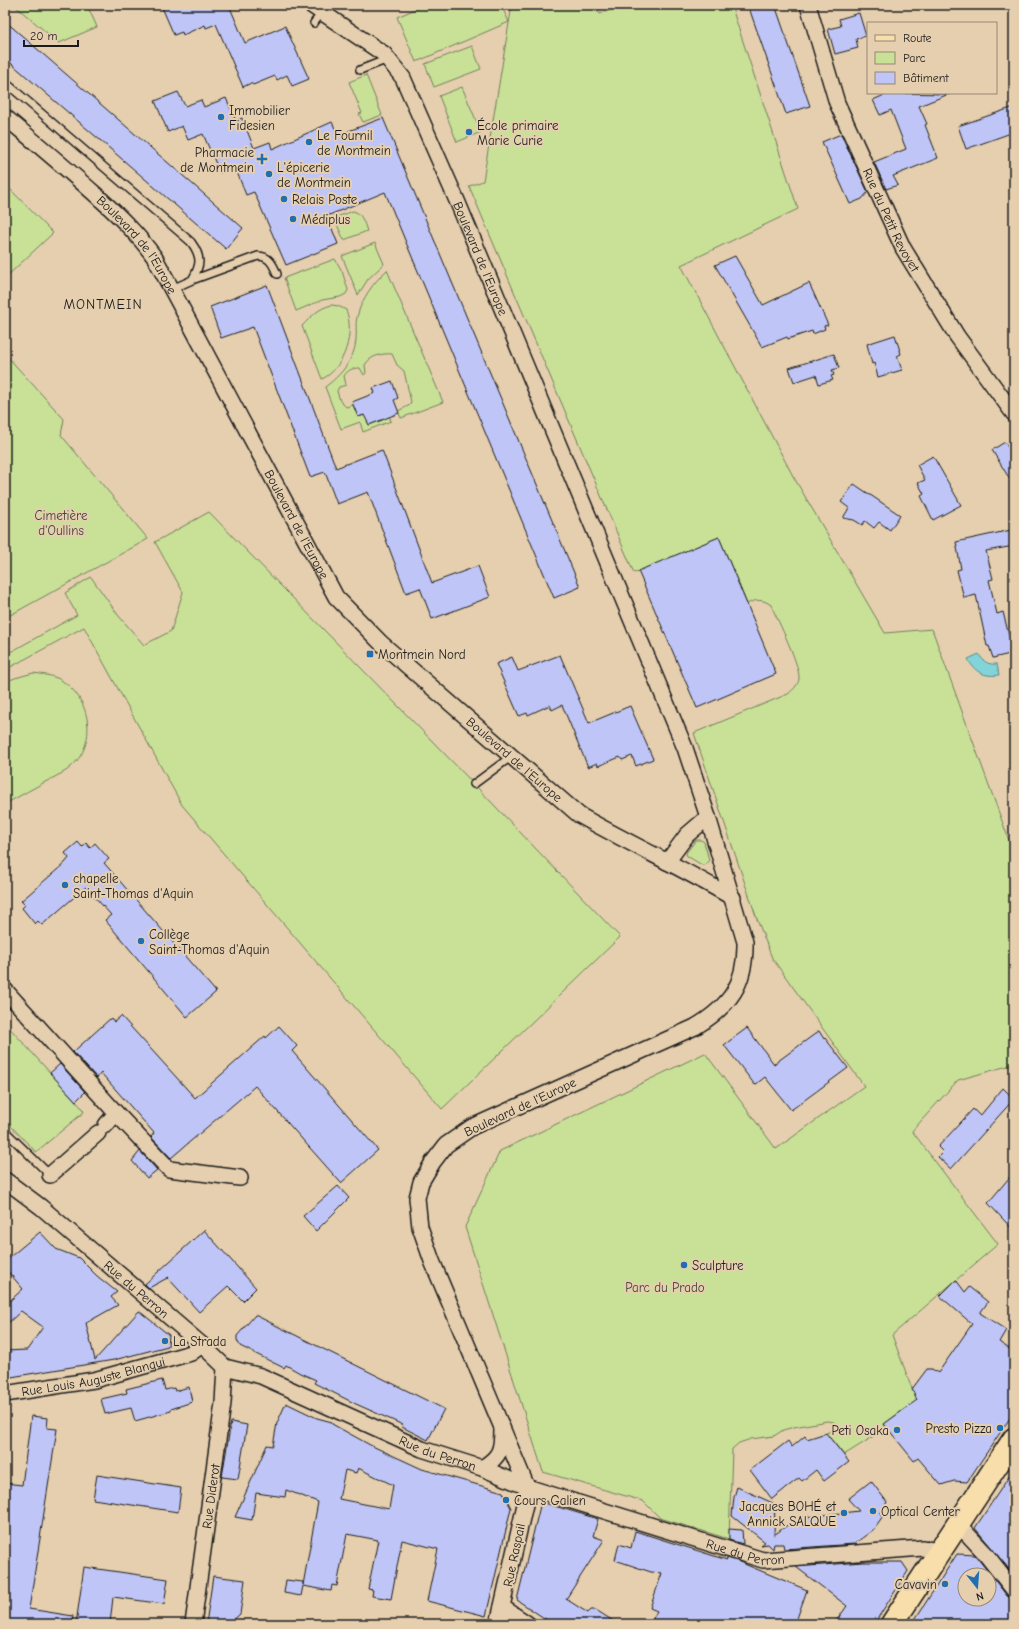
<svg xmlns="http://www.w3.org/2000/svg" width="1019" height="1629" viewBox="0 0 1019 1629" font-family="'Comic Neue',sans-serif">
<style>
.green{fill:#c8e197;stroke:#727e5a}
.water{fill:#82d4d8;stroke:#598a8d}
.building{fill:#bfc6f7;stroke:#1c1c1c;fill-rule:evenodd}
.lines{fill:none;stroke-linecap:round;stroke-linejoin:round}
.service-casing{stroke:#1c1c1c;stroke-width:10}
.minor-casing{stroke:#1c1c1c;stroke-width:18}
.primary-casing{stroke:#1c1c1c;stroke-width:25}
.service{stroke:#e6cfaf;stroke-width:7}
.minor{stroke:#e6cfaf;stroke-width:15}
.primary{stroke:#f8deab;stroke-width:22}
.poi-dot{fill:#1f6fb2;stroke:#e6cfaf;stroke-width:1.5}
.labels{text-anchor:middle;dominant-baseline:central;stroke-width:4;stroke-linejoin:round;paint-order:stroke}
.poi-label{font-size:13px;fill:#1c1c1c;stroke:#e6cfaf;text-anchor:start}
.street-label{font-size:13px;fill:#1c1c1c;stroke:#e6cfaf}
.park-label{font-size:13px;fill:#3e4335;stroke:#e6cfaf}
.neighbourhood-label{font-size:14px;letter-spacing:1px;fill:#1c1c1c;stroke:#e6cfaf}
</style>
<rect width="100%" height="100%" fill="#e6cfaf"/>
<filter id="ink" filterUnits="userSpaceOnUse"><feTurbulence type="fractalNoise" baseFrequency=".025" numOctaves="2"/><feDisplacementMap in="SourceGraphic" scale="8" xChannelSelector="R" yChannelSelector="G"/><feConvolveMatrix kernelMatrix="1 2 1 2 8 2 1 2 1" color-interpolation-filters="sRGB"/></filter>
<g filter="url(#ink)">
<path class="green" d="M14 5H87L97 27 59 43Z
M425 5H501L509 22 416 62 397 17Z
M512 5H593L600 14 625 5H731L798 209 681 265 793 476 885 633 932 629 1010 843 1014 844V1062L1011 1065 958 1080 912 1131 998 1244 892 1335 917 1402 903 1410 884 1424 885 1426 871 1438 844 1455 826 1433 840 1428 834 1422 827 1421 794 1427 783 1430 774 1436 751 1439 739 1443 732 1449 729 1539 660 1518 643 1501 543 1472 465 1227 500 1151 705 1053 776 1149 864 1086 772 958 757 919 694 733 788 694C793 690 798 685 799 679 800 664 778 621 771 605 763 599 756 599 747 604L719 537 634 573 469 186 483 181Z
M472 46 481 69 434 87 425 64Z
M366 75 382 115 363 122 359 114 362 113 349 82Z
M462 87 481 132 457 142 439 96Z
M5 184 53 233 5 278Z
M353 211C362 213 364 223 367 231L344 240 334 218Z
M375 243 384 264 368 279 358 295 342 256Z
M335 259 342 271 348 290 346 294 340 297 322 300 296 311 284 278Z
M387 270 443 402 401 418 398 411 410 405 411 402 404 371 397 365 392 354C382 353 370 356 365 365L366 373 364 375 360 368C352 368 348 370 344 376L346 385 339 387 337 391 340 401 346 407 353 405 358 417 366 415 369 425 383 420 382 416 388 413 391 421 363 432 360 422 341 429 325 387C341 375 355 359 356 339 357 331 355 324 357 317 362 298 373 283 387 270Z
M332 305 338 306 346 310C355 332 345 368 322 379L302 326C312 316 318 308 332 305Z
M5 354 64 419 61 435 148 539 5 618Z
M209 512 474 784 620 937 442 1109 182 805 84 627 5 670V655L77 615 65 593 91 577 118 615 144 645 171 631 183 592 155 542Z
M33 673C41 674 49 675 57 678 90 694 99 741 72 766 66 772 58 775 51 779 35 787 20 796 5 804V682L15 678Z
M696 840H701L704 842 709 860 705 865H702L687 856 686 853Z
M7 1025 81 1107 84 1112 36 1152 5 1120V1027Z"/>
<path class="water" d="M979 654C983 662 989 665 997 664L999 675C985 677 975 673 968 659Z"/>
<path class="building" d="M161 5H229L245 43 285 26 309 79 292 86 287 75 277 80 275 76 253 85 251 83 243 87 216 24 206 28 205 25 183 35 182 32 174 35Z
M748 5H775L810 106 786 114Z
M859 13 866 36 856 39 858 48 835 54 828 29 841 26 839 19Z
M5 21 243 228 226 249 5 58Z
M178 92 185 106 201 100 204 107 226 98 236 121 242 118 254 148 270 142 272 149 332 122 338 135 383 118 580 587 554 598 385 192 327 216 338 244 286 265 254 192 246 195 235 167 220 173 203 134 188 140 182 126 168 132 155 101Z
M889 93 949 94 919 106 927 124 925 125 938 158 893 176 898 185 886 189 874 162 906 149 891 110 880 115 873 100Z
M1014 107V132L966 149 958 126Z
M841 134 868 192 862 199 850 204 822 142Z
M735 256 763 305 809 283 828 325 824 326 825 329 813 334 812 331 788 339 787 337 762 347 715 265Z
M267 285 336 468 382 450 432 583 478 566 490 597 432 619 420 588 406 593 368 492 337 504 325 472 310 477 253 327 221 338 210 307Z
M895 335 901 354 897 356 902 370 878 377 874 363 872 364 867 344Z
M834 354 839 368 832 370 834 375 831 376 833 380 819 384 816 375 794 382 789 368Z
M392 381 398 398 394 400 399 413 369 425 364 415 358 417 352 402 375 393 373 388Z
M1005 442 1014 458V486L992 450Z
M933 456 961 505 933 520 921 496 924 494 918 483 925 480 917 465Z
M854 484 900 515 890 530 879 522 874 528 865 521 862 525 854 520 843 518 849 508 841 502Z
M1011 530 1014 546 986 551 993 579 989 580 997 614 1003 612 1010 640H1014V653L993 658 989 646H987L976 595 964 598 957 570 961 569 956 542Z
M719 537 776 674 697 708 638 571Z
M560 655 589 723 630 706 653 759 636 766 632 756 622 760 620 757 598 766 597 763 588 767 562 705 552 710 550 705 528 715 527 713 519 716 496 664 512 657 518 671Z
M78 842 82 847 86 843 90 848 95 843 109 859 104 863 216 992 187 1017 105 920 111 915 86 887 42 925 38 921 35 924 22 908 25 905 21 901 65 863 69 858 65 853Z
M121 1016 195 1098 265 1036 266 1038 279 1026 297 1046 292 1051 378 1150 341 1183 255 1086 171 1158 151 1137 154 1133 101 1073 97 1078 73 1052 111 1018 114 1022Z
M747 1028 774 1064 819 1031 824 1039 825 1038 848 1068 791 1110 765 1077 755 1085 724 1045Z
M60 1064 85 1092 76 1101 50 1073Z
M1003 1088 1014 1099 951 1169 938 1157 943 1152 938 1147 973 1109 980 1116Z
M140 1151 157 1170 147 1178 132 1161Z
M1014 1172V1231L988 1203Z
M338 1186 349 1198 316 1231 303 1216Z
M204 1230 256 1288 243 1301 228 1286 199 1312 168 1278 169 1277 149 1288 145 1284Z
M40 1232 56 1249 79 1258 97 1276 117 1292 111 1297 118 1305 86 1323 95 1360 139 1311 169 1335 168 1346 114 1360 5 1378V1351L27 1350 43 1327 21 1311 5 1326V1305L23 1289 5 1268V1261Z
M956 1280 965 1292 969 1287 988 1302 980 1313 1006 1330 999 1342 1014 1352V1412L967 1482 954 1481 941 1485 918 1458 914 1461 884 1424 917 1400 912 1389 927 1369H932L938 1373 972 1324 940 1296Z
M255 1315 444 1409 428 1440 402 1427 403 1425 356 1404 314 1383 316 1380 300 1373 286 1365 284 1368 240 1346 237 1340V1336Z
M162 1380 165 1390 174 1388 175 1391 189 1387 192 1402 171 1409V1411L135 1421 131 1408 105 1414 101 1399 127 1393 126 1389Z
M286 1403 317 1418 332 1422V1424L370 1445 422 1469 503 1492 511 1508 486 1616 427 1601 438 1549 402 1540 391 1599 372 1596 373 1590 368 1589 378 1540 347 1534 337 1586 332 1585 331 1591 303 1586 301 1596 284 1593 286 1580 303 1582V1585L318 1502 286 1490 285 1497 256 1493 252 1520 235 1517 267 1445 273 1446 277 1423ZM358 1468 393 1485 389 1509 339 1499 345 1470 356 1473Z
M31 1416 48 1418 47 1428 57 1429 29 1609 73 1616 72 1624H5V1483L22 1485Z
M231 1422 247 1425 238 1479 222 1477Z
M826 1433 849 1462 824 1481 816 1470 802 1481 799 1478 772 1499 750 1470 788 1441 792 1447 805 1436 807 1439Z
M1014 1469V1575L975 1528Z
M97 1475 181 1488 178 1512 93 1499Z
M871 1481 887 1502 880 1514 883 1516 873 1530 854 1544 784 1549 783 1544H774L773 1549 768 1544 761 1545 765 1542 732 1516 734 1497 737 1487 775 1504 774 1535 797 1518 859 1511 848 1499Z
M541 1502 598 1519 593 1536 604 1540 566 1599 588 1613 591 1610H596L618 1624H553L517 1600Z
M729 1529 742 1530 743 1544 729 1540Z
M635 1531 727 1560V1558L737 1561 807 1590 795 1624H650L657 1611 650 1608 662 1573 651 1572 615 1560 619 1544 631 1548Z
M957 1554 975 1555 1007 1596 1014 1599V1624H912ZM965 1575H989V1599H965Z
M863 1562H902L908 1571 874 1624H834L847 1606 796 1567Z
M84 1567 168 1579 164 1604 113 1597 110 1624H76Z
M213 1576 245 1580 240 1614 229 1624H206Z"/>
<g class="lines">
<g class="service-casing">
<path id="service" d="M314 23 322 12
M360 70 388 59
M5 82 191 242C202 257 201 265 192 280L258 256C269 256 273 264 277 274
M172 289 192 280
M474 784 512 756
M5 1131 50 1175"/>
</g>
<g class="minor-casing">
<g id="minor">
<path id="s1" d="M311 5 384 54 403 78 458 203 685 748 708 817 745 942C746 984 730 1006 695 1027L472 1127 446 1145 433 1162 421 1182 417 1198 420 1227 432 1261 527 1487 526 1500 498 1624"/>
<path id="s2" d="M808 5 837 103 903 248 957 336 1014 414"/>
<path id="s3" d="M5 117C36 143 66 168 96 195 118 215 138 234 155 258L336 597 381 643 579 815C630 844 683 868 733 898"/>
<path d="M667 862 687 835 708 817"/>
<path d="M5 990 117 1114 169 1169 240 1178"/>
<path d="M106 1125 116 1113"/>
<path d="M50 1175 98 1133"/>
<path id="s4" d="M5 1180 41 1207 202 1345 225 1367 261 1376 422 1449 482 1468 527 1487 763 1560 923 1548 939 1551"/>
<path id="s5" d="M5 1394 94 1380 191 1353 202 1345"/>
<path d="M482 1468C500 1457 502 1450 502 1429"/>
<path d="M958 1524 984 1552 1014 1590"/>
<path d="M502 1607 528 1624"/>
<path id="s6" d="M193 1624 223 1403 225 1367"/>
</g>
</g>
<g class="primary-casing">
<path id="primary" d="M892 1624 1014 1439"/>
</g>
<use href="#service" class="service"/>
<use href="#minor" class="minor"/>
<use href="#primary" class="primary"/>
</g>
</g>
<g class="poi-dot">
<circle cx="221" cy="117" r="4"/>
<circle cx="469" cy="132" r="4"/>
<circle cx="309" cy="142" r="4"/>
<path d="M260 153h4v4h4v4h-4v4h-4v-4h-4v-4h4z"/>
<circle cx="269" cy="174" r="4"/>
<circle cx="284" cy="199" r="4"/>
<circle cx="293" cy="219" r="4"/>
<rect x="366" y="650" width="8" height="8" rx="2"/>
<circle cx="65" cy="885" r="4"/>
<circle cx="141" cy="941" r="4"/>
<circle cx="684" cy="1265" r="4"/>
<circle cx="165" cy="1341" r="4"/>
<circle cx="1000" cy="1428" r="4"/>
<circle cx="897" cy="1430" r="4"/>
<circle cx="506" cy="1500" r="4"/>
<circle cx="873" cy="1511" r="4"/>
<circle cx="844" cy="1513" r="4"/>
<circle cx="945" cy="1584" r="4"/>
</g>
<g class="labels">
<g class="poi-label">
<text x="229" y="110">Immobilier<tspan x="229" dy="15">Fidesien</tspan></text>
<text x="477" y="125">École primaire<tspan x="477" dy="15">Marie Curie</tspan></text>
<text x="317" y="135">Le Fournil<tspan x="317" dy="15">de Montmein</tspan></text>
<text x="254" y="152" text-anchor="end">Pharmacie<tspan x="254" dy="15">de Montmein</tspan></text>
<text x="277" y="167">L'épicerie<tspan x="277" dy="15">de Montmein</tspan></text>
<text x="292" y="199">Relais Poste</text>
<text x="301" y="219">Médiplus</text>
<text x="378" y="654">Montmein Nord</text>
<text x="73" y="878">chapelle<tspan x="73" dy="15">Saint-Thomas d'Aquin</tspan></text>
<text x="149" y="934">Collège<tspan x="149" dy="15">Saint-Thomas d'Aquin</tspan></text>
<text x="692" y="1265">Sculpture</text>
<text x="173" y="1341">La Strada</text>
<text x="992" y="1428" text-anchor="end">Presto Pizza</text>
<text x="889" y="1430" text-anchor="end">Peti Osaka</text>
<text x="514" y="1500">Cours Galien</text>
<text x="836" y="1506" text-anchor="end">Jacques BOHÉ et<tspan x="836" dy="15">Annick SALQUE</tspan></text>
<text x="881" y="1511">Optical Center</text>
<text x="937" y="1584" text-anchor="end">Cavavin</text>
</g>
<g class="street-label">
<text stroke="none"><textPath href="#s2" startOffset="231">Rue du Petit Revoyet</textPath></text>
<text stroke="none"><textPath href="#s3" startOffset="185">Boulevard de l'Europe</textPath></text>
<text stroke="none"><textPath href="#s1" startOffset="315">Boulevard de l'Europe</textPath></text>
<text stroke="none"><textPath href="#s3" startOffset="508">Boulevard de l'Europe</textPath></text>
<text stroke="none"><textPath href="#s3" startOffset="832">Boulevard de l'Europe</textPath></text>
<text transform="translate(520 1107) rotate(-25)">Boulevard de l'Europe</text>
<text stroke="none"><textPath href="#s4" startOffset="171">Rue du Perron</textPath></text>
<text stroke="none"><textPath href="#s5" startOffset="90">Rue Louis Auguste Blanqui</textPath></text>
<text stroke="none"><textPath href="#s4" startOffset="519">Rue du Perron</textPath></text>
<text stroke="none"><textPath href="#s6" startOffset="129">Rue Diderot</textPath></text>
<text stroke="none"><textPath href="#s4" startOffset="843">Rue du Perron</textPath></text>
<text transform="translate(514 1555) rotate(-78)">Rue Raspail</text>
</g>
<g class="park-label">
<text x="61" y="515">Cimetière<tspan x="61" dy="15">d'Oullins</tspan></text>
<text x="665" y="1287">Parc du Prado</text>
</g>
<g class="neighbourhood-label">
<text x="103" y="304">MONTMEIN</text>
</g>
</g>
<rect width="1019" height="1629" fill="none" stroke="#e6cfaf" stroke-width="20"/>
<rect x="10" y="10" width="999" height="1609" fill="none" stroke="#1c1c1c" stroke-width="1.5" filter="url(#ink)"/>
<rect x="867" y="22" width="130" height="72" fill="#e6cfaf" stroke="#958774"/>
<rect x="875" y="35" width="20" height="6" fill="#f8deab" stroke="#958774"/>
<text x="903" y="42" font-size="12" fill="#1c1c1c">Route</text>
<rect x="875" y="52" width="20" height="12" fill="#c8e197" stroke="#958774"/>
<text x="903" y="62" font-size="12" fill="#1c1c1c">Parc</text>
<rect x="875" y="72" width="20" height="12" fill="#bfc6f7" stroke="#958774"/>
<text x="903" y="82" font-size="12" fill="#1c1c1c">Bâtiment</text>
<g transform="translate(977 1587) rotate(163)"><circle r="19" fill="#e6cfaf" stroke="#958774"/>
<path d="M0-3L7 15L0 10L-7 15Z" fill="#1f6fb2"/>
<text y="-6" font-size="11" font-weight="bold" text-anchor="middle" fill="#1c1c1c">N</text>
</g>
<path d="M24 40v6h54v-6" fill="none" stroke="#1c1c1c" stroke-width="2"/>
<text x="30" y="40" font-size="12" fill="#1c1c1c" stroke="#e6cfaf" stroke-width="3" paint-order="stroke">20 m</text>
</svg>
